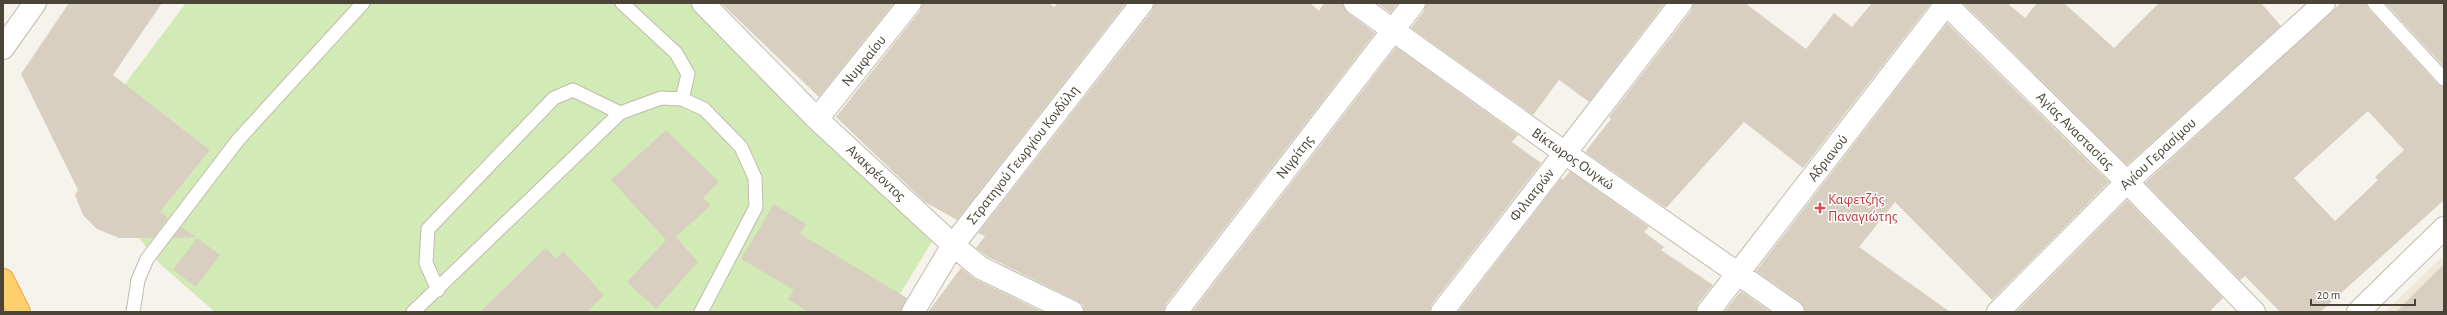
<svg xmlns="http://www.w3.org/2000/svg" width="2447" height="315" viewBox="0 0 2447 315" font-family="'Alegreya Sans',sans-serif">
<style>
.education{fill:#efe8d6}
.green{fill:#d2eab5}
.building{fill:#d8cfc1;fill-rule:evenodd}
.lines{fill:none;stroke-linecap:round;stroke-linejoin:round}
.lane-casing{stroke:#c2bbae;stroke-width:15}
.street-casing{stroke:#c2bbae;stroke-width:24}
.highway-casing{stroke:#e0a43c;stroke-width:24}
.lane{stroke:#fff;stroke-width:13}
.street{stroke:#fff;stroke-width:22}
.highway{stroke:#ffcf6e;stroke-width:22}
.health-dot{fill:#e0444e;stroke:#fff;stroke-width:1.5}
.labels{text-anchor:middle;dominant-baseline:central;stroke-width:3;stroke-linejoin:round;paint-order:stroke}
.street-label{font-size:15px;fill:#4b4439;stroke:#fff}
.health-label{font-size:15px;fill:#be3a42;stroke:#fff;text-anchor:start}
</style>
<rect width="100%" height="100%" fill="#f6f3ec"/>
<path class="education" d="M2444 255V312H2385Z"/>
<path class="green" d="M186 3H690L824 138 936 235 889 312H215L160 264 139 238 210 150 145 100 73 153Z"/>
<path class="building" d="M69 3H162L113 75 210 150 160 212 168 218 153 238H119L97 229 83 215 75 195 78 190 21 74Z
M721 3H894L819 97Z
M922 3H1049L1054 7 1058 3H1126L957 220 925 202 836 117 920 11Z
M1154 3H1310L1319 11 1324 3H1343L1348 13 1375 33 1166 304 1164 312H1084L1083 305 1077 301 988 257 976 248 985 236 978 233 1152 11Z
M1377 3H1398L1391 13Z
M1426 3H1665L1589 102 1559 80 1533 115 1411 28 1424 11Z
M1693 3H1745L1806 49 1834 13 1852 27 1872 3H1931L1803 168 1744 122 1666 208 1585 152 1611 119 1609 117 1691 11Z
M1963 3H2007L2025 18 2037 3H2064L2114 48 2159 3H2261L2281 26 2127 165Z
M2341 3H2366L2368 8 2438 84 2444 87V200L2320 312H2280L2245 276 2240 280 2145 183ZM2368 111 2404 150 2375 177 2378 180 2335 221 2294 178Z
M2385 3H2444V67Z
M1947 23 2109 182 1992 300 1895 202 1859 247 1950 312H1805L1800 302 1756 271Z
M1396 47 1518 135 1512 142 1541 163 1432 304 1430 312H1192Z
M666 130 719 182 703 198 711 205 676 237 698 262 656 309 627 282 666 240 611 180Z
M1570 171 1649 227 1644 232 1664 247 1661 250 1713 285 1698 304 1696 312H1458L1561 178 1563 180Z
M2127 200 2223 298 2209 312H2016Z
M774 204 806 224 800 234 907 298 901 312H808L788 299 794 290 741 259Z
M181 227 196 237 173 238Z
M197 238 220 255 196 287 173 270Z
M546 248 556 259 563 251 604 295 587 312H480Z
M2444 264V312H2396Z
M961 268 975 279 1043 312H928Z
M1741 291 1771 312H1724Z"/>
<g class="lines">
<g class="lane-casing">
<path id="lane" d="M622 3 676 53 688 74 682 99
M2374 3 2444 79
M438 290 426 263 428 229 554 98 573 90 620 113
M133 312 138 280 147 259 238 140 363 3
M413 312 620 113 661 98 682 99 704 109 741 147 755 178 756 207 701 312"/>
</g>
<g class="street-casing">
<path id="street" d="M703 3 817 119 953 245 981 268 1072 312
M1355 3 1565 153 1793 312
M1945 3 2127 182 2254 312
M3 48 35 3
M817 119 910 3
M913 312 953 245 1142 3
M1176 312 1414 3
M1442 312 1681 3
M1708 312 1947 3
M1998 312 2127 182 2324 3
M2358 312 2444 228"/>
</g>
<g class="highway-casing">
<path id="highway" d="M3 280 19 312"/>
</g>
<use href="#lane" class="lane"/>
<use href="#street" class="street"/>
<use href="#highway" class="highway"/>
</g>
<path class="health-dot" d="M1818 202h4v4h4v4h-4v4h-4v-4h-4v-4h4z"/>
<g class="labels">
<g class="street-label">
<text transform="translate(864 61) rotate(-51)">Νυμφαίου</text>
<text transform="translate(2075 131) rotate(45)">Αγίας Αναστασίας</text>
<text transform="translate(2158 154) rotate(-43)">Αγίου Γερασίμου</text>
<text transform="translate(1023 155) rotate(-52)">Στρατηγού Γεωργίου Κονδύλη</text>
<text transform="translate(1295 157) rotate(-52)">Νιγρίτης</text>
<text transform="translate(1828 158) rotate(-52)">Αδριανού</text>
<text transform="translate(1573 159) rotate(35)">Βίκτωρος Ουγκώ</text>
<text transform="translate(876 173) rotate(43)">Ανακρέοντος</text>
<text transform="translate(1532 195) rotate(-52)">Φιλιατρών</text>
</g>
<g class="health-label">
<text x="1828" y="199">Καφετζής<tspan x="1828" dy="17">Παναγιώτης</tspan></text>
</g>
</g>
<rect width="2447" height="315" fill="none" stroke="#4b4439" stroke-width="8"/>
<path d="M2311 299v6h104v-6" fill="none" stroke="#4b4439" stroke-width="2"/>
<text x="2317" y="299" font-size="12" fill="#4b4439" stroke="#ffffff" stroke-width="3" paint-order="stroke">20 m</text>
</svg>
